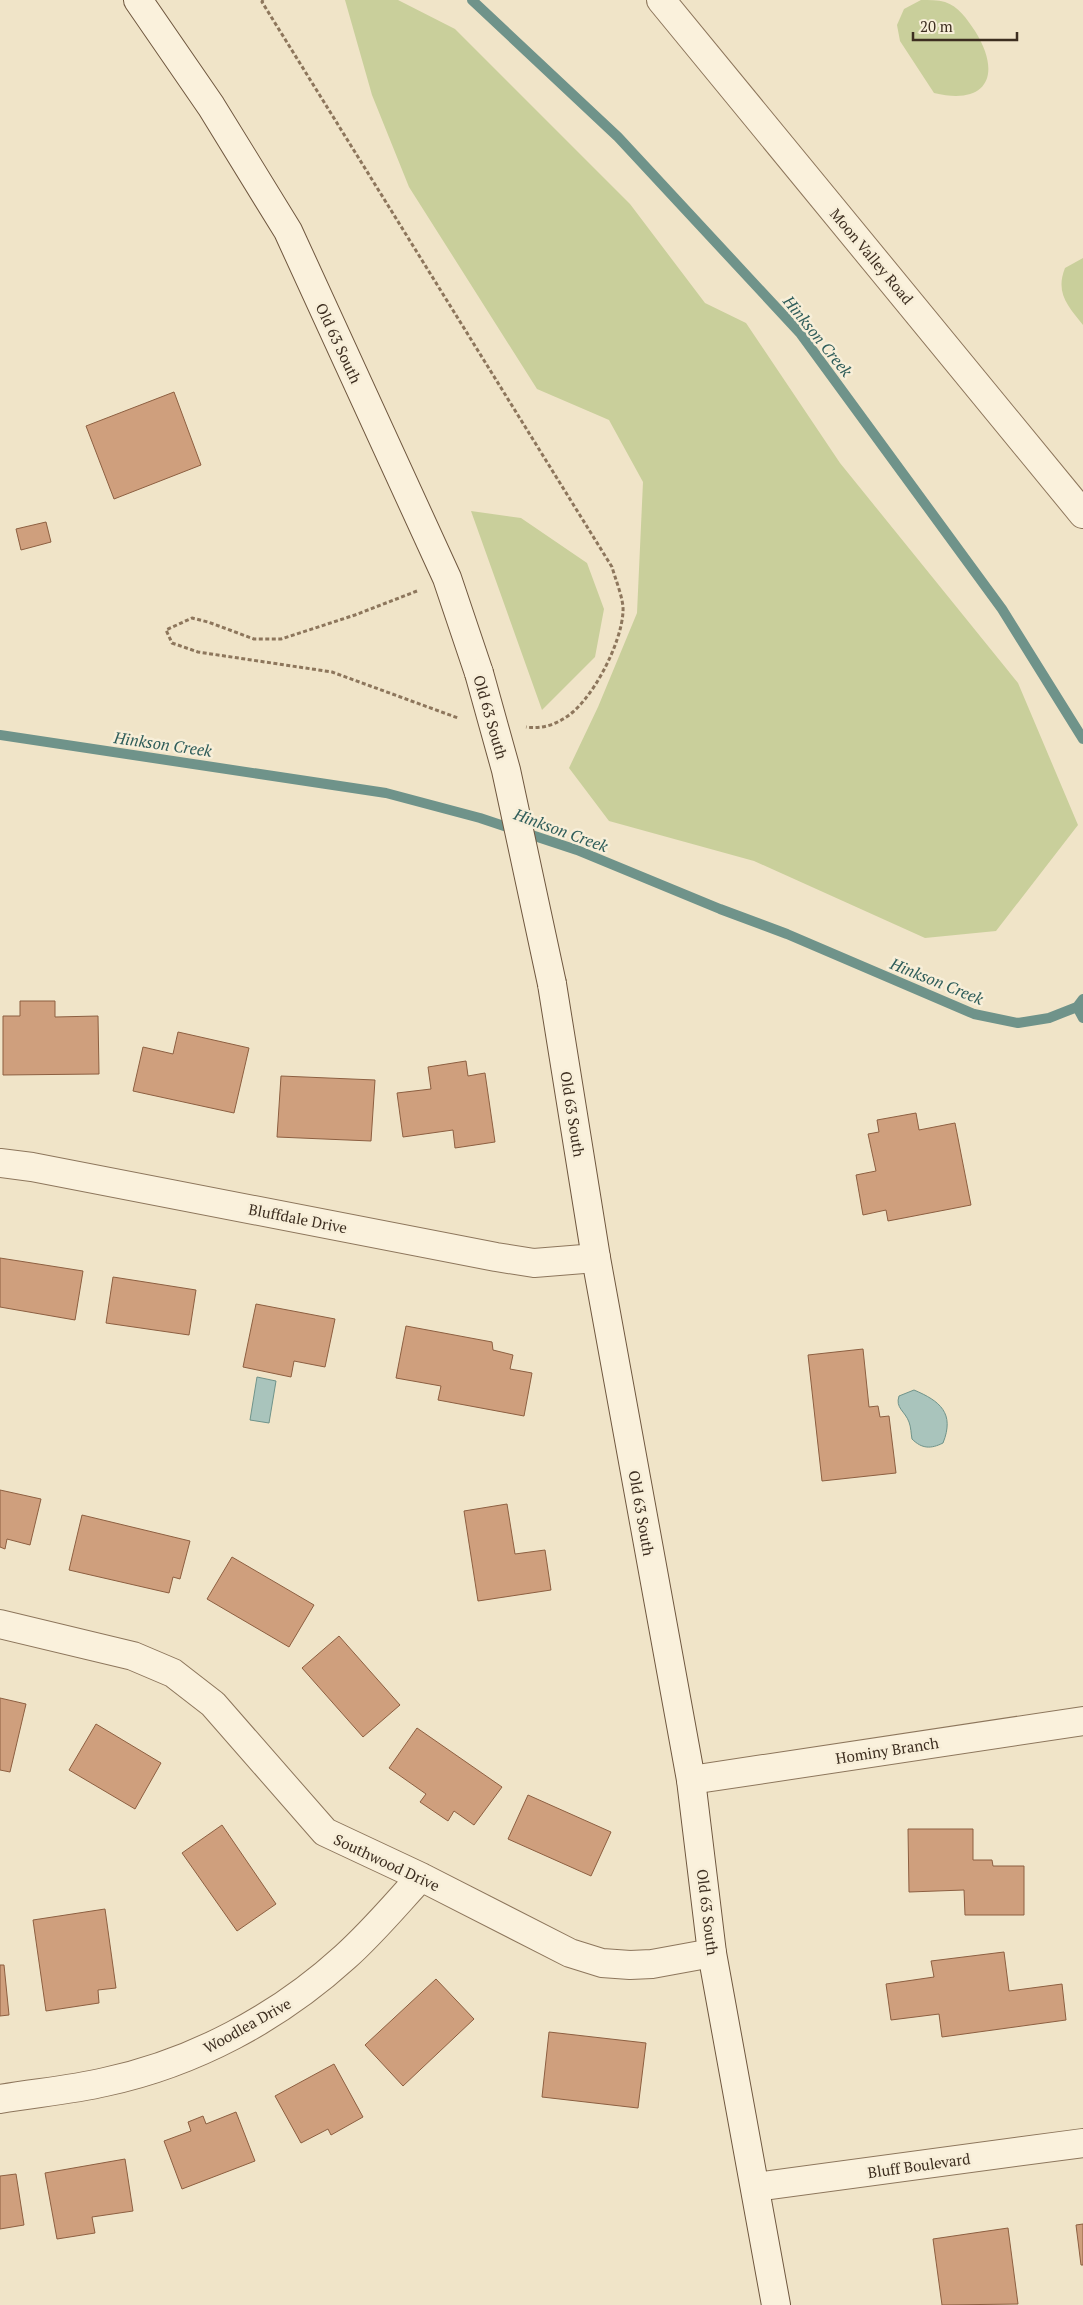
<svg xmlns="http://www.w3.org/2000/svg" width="1083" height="2305" viewBox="0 0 1083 2305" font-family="'PT Serif',serif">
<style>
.green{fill:#c9cf9b}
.water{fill:#a9c4bc;stroke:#6f938a}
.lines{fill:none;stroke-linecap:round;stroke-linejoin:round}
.stream{stroke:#6f938a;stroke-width:10}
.building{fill:#cf9f7d;stroke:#8d5f41}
.street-casing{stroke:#8d765c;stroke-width:30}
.secondary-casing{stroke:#6f573f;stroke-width:30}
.path{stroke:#8d765c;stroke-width:3;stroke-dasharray:4 2.5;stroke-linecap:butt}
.street{stroke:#faf1dc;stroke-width:28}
.secondary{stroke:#faf1dc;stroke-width:28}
.secondary-bridge-casing{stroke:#6f573f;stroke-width:30;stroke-linecap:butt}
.secondary-bridge{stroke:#faf1dc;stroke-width:28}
.labels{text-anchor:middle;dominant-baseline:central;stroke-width:5;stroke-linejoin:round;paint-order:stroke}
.street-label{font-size:15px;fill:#3d2e20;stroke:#f7eed8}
.water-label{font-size:16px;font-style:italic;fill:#2f5d5a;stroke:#f7eed8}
</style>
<rect width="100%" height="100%" fill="#f0e4c8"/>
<path class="green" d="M345 0H398L455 29 630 204 705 303 746 323 840 463 1018 683 1078 825 996 931 925 938 754 861 609 821 569 768 598 707 637 613 643 482 609 420 537 389 409 187 372 95Z
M921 0C929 0 938 0 945 2 958 6 967 19 975 31 1002 74 988 106 934 93L900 41 897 25 904 9Z
M1083 258V325C1068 306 1055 293 1065 268Z
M471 511 521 518 587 563 604 609 595 657 542 710Z"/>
<path class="water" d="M257 1377 276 1381 269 1423 250 1420Z
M914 1390C940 1401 955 1413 943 1443 931 1449 922 1449 912 1439 911 1434 911 1427 909 1422 905 1411 895 1408 899 1396Z"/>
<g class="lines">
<path class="stream" d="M472 0 618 137 800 333 1002 609 1083 739
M0 735 386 793 480 818 577 850 720 909 787 934 974 1014 1018 1023 1049 1018 1077 1007 1083 999
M1077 1007 1083 1018"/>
</g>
<path class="building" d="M174 392 201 465 114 499 86 426Z
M46 522 51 542 21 550 16 529Z
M20 1001H55V1017L98 1016 99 1074 3 1075V1016H20Z
M178 1032 249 1048 234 1113 133 1091 143 1047 173 1054Z
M466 1061 468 1076 485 1073 495 1142 455 1148 453 1130 403 1137 397 1093 431 1089 428 1067Z
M281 1076 375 1080 371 1141 277 1137Z
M916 1113 919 1130 955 1123 971 1205 888 1221 886 1210 863 1215 856 1175 876 1171 868 1134 879 1132 877 1120Z
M0 1258 83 1271 75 1320 0 1307Z
M113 1277 196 1290 189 1335 106 1323Z
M256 1304 335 1319 325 1367 294 1361 291 1377 243 1367Z
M406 1326 492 1342 493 1350 513 1355 510 1369 532 1373 524 1416 438 1400 441 1386 396 1378Z
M863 1349 869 1407 878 1406 880 1417 889 1416 896 1473 822 1481 808 1355Z
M0 1490 41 1499 30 1545 7 1539 5 1549 0 1547Z
M507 1504 515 1554 545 1550 551 1590 478 1601 464 1511Z
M82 1515 190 1541 180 1579 173 1577 169 1593 69 1570Z
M232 1557 314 1605 289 1647 207 1599Z
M339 1636 400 1705 363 1737 302 1668Z
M0 1698 26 1704 10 1772 0 1770Z
M96 1724 161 1763 135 1809 69 1770Z
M417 1728 502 1787 474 1825 454 1811 448 1821 420 1802 426 1794 389 1768Z
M528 1795 611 1832 591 1876 508 1839Z
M222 1825 276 1904 237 1931 182 1853Z
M908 1829H973V1860H992L993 1866H1024V1915H965L964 1890 909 1892Z
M105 1909 116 1988 98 1990 99 2003 46 2011 33 1920Z
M1004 1952 1009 1991 1062 1984 1066 2020 942 2037 939 2014 891 2020 886 1984 934 1977 931 1961Z
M0 1965H4L9 2015 0 2016Z
M436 1979 474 2019 403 2086 365 2045Z
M549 2032 646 2043 638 2108 542 2097Z
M334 2064 363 2117 331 2135 328 2129 301 2143 275 2096Z
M236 2112 255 2161 182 2189 164 2141 191 2131 188 2122 203 2116 206 2124Z
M125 2159 133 2211 92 2217 95 2233 57 2239 45 2173Z
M16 2174 24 2225 0 2229V2176Z
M1083 2224V2265H1081L1076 2225Z
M1008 2228 1018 2304 942 2305 933 2239Z"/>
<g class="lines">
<g class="street-casing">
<path id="street" d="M661 0 1083 514
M0 1163 32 1167 496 1257 534 1263 596 1258
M0 1624 133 1656 173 1673 213 1704 325 1832 421 1877 570 1953 602 1963 630 1965 652 1964 712 1953
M691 1780 1083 1721
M0 2099C35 2093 71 2090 105 2082 194 2063 278 2018 345 1957 373 1932 396 1904 421 1877
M755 2187 1083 2143"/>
</g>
<g class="secondary-casing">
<path id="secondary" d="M138 0 211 106 288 231 447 578 479 673
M552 984 596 1258 691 1780 712 1953 776 2305"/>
</g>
<path class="path" d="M263 0 262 2 612 567C615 578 624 600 623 611 622 643 591 704 563 719 552 726 539 729 526 727
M417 591 355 615 281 639H254L208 622 192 618 166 630 172 643 198 652 332 672 458 718"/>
<use href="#street" class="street"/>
<use href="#secondary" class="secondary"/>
<g class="secondary-bridge-casing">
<path id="secondary-bridge" d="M479 673 506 770 552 984"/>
</g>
<use href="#secondary-bridge" class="secondary-bridge"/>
</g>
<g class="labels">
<g class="street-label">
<text transform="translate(872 256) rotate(50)">Moon Valley Road</text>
<text transform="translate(339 343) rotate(65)">Old 63 South</text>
<text transform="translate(491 717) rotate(74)">Old 63 South</text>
<text transform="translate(573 1114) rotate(81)">Old 63 South</text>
<text transform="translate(298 1218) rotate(11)">Bluffdale Drive</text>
<text transform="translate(642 1513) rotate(80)">Old 63 South</text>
<text transform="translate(887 1750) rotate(-9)">Hominy Branch</text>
<text transform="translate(387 1862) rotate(25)">Southwood Drive</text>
<text transform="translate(708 1912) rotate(83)">Old 63 South</text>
<text transform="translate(247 2025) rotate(-29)">Woodlea Drive</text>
<text transform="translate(919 2165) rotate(-8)">Bluff Boulevard</text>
</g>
<g class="water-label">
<text transform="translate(818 336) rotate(51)">Hinkson Creek</text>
<text transform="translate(163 744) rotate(8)">Hinkson Creek</text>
<text transform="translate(561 830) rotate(20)">Hinkson Creek</text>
<text transform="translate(937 981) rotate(22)">Hinkson Creek</text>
</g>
</g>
<path d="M913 32v8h104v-8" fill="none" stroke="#3d2e20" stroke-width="2.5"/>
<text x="920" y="32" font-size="15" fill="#3d2e20" stroke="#f7eed8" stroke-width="4" paint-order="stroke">20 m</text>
</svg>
